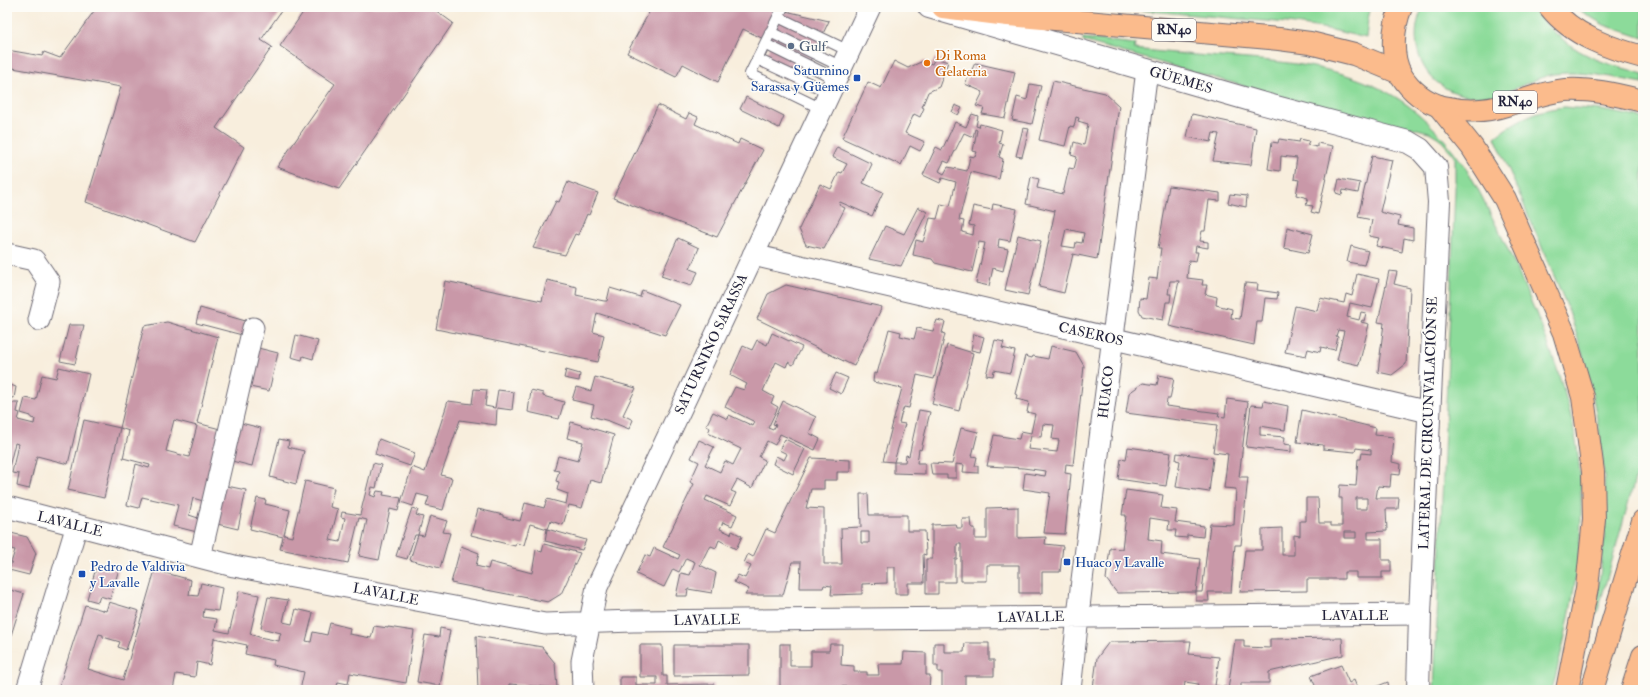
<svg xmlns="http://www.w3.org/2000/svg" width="1650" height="697" viewBox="0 0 1650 697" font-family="'IM FELL Double Pica',serif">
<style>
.green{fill:#8cdb9a;stroke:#577e6a}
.building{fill:#c998a8;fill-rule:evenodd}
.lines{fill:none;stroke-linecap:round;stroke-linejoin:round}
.service-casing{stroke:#6d6974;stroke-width:12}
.minor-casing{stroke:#6d6974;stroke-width:23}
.tertiary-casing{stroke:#6d6974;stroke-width:24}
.primary-casing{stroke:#6d6974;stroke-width:24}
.trunk-casing{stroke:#6d6974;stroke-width:24}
.motorway-casing{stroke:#6d6974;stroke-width:24}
.service{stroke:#fff;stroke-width:10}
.minor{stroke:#fff;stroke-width:21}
.tertiary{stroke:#fff;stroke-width:22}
.primary{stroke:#fbbb8c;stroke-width:22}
.trunk{stroke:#fbbb8c;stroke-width:22}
.motorway{stroke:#fbbb8c;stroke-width:22}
.service-dot{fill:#5c6f8a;stroke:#fdfcf7;stroke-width:1.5}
.food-dot{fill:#e8710a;stroke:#fdfcf7;stroke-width:1.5}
.transit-dot{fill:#1a4fb4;stroke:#fdfcf7;stroke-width:1.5}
.labels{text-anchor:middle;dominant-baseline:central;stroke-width:3;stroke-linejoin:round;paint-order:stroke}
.shield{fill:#fdfcf7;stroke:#646373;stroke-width:1}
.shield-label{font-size:13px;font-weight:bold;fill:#22223b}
.service-label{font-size:14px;fill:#4e5e75;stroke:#fdfcf7;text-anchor:start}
.food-label{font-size:14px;fill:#c56008;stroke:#fdfcf7;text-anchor:start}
.transit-label{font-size:14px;fill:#164399;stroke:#fdfcf7;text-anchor:start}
.street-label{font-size:14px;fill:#22223b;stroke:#fdfcf7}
</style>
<rect width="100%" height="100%" fill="#fdfcf7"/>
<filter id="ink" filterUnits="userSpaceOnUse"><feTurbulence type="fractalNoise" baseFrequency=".025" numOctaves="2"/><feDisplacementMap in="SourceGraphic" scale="8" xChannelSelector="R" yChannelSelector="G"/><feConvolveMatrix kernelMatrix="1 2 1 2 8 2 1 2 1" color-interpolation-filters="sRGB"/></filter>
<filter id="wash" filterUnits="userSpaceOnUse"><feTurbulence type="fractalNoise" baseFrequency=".012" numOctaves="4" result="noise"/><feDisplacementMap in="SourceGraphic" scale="16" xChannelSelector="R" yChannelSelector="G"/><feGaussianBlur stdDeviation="0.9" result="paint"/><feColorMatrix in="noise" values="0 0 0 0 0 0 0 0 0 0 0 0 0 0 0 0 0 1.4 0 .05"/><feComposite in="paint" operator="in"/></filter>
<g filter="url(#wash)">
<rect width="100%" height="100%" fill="#f8eedd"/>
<path class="green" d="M1103 7H1371L1368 19 1366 38 1328 29 1288 23Z
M1423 7H1531C1547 26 1564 44 1587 55 1604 64 1625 68 1643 74V83C1614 78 1584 70 1555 74 1537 77 1521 87 1503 93 1473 103 1436 93 1422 63 1414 45 1414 25 1423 7Z
M1574 7H1643V38L1604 25Z
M1083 38 1135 44 1134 49C1163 52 1192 55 1221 57 1276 61 1333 64 1383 90 1415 106 1442 134 1463 164 1478 186 1488 210 1500 233 1513 259 1524 286 1536 313 1560 373 1580 429 1581 495 1583 561 1568 627 1552 690H1434L1455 190V159L1452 153 1439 138 1429 132 1401 125 1385 124 1355 117 1083 41Z
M1564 107 1601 110 1643 118V451L1597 614H1594C1600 577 1606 540 1605 502 1604 437 1590 373 1569 311L1495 137C1518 119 1536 110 1564 107Z"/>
<g id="blocks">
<path class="building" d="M97 7H284L261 40 272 47 216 128 244 147 195 242 86 202 121 87 7 67V50L42 56 44 52 60 58Z
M305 7H431L453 23 339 189 277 167 335 84 280 46 306 8Z
M652 7H749L755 9 756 7H768L829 21 799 84 761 65 772 43 743 29 718 82 683 64 676 77 627 53Z
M935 58 948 62 939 87 928 92 922 107 924 108 920 117 914 114 905 133 925 142 920 151 910 146 901 165 842 138 868 82 881 88 894 61 908 68 923 61 932 64Z
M975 63 1015 72 1005 118 982 114 984 108 976 106 983 92 965 84Z
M1053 81 1105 93 1119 106 1097 259 1073 254 1064 293 1039 287 1055 211 1026 204 1031 177 1039 179 1037 188 1063 194 1069 168 1074 169 1077 157 1071 155 1074 142 1084 145 1088 124 1078 121 1079 118 1076 117 1074 127 1070 126 1065 146 1039 140ZM1066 229 1084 233 1082 243 1076 242 1075 248 1062 246Z
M1030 84 1041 86 1032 124 1012 120 1017 97 1027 100Z
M746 97 784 116 779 128 740 109Z
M658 105 686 119 689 113 698 117 695 124 738 144 740 139 763 150 717 237 613 198Z
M955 105 962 108 958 115 952 112Z
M972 114 978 116 976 126 979 127 980 124 1002 130 999 143 1003 144 999 157 1003 159 999 179 971 172 959 220 964 221 962 232 973 235 974 226 969 225 973 206 992 210 993 204 1017 209 1010 241 999 239 998 247 1008 249 1003 271 993 268 989 286 976 283 985 243 979 242 972 272 935 263 932 259 913 255 916 240 923 242 930 218 937 219 941 204 950 206 956 182 942 178 940 183 923 175 936 147 942 150 955 122 966 127ZM975 129 977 130 973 151 977 152 975 157 970 156 967 171 948 167 944 174 939 171 944 161 949 163 964 133 973 137Z
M1192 114 1256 128 1251 165 1213 161 1219 134 1213 133 1211 142 1187 137Z
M1023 128 1029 129 1022 157 1016 156Z
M1279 139 1299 142 1300 139 1309 141 1307 145 1317 147V143L1333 146 1318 214 1311 212 1313 206 1306 205 1308 198 1296 195 1299 180 1294 179 1297 158 1281 156 1280 171 1268 169 1272 142 1278 143Z
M837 147 872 164 863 183 883 192 872 216 840 202 839 205 845 208 824 249 806 245 799 229 820 184 831 189 839 172 842 173 847 164 832 157Z
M1372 156 1392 160 1380 212 1400 217 1398 225 1413 228V240L1404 238 1402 252 1376 246 1379 238 1369 236 1372 220 1358 217Z
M1339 179 1360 183 1358 193 1343 190 1342 195 1336 193Z
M568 182 598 193 589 215 587 214 578 235 575 234 565 255 533 248 556 201 559 202Z
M1169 186 1220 193V201L1209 200 1205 231H1202L1200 241 1208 242V248L1196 246 1195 252H1198L1196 261 1189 260 1187 278 1203 280 1202 285H1207L1205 294 1217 297 1216 305 1232 309 1231 318 1240 319 1245 283 1258 284 1257 290 1278 293 1277 299 1265 298 1262 322H1257L1254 345 1169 326 1179 281H1170L1168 294H1171L1170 302H1166L1163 320 1142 316 1139 310 1140 298 1146 299 1149 278 1157 279 1161 248H1158Z
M1230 194 1247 196 1246 207 1228 203Z
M918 207 927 212 901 266 869 259 885 226 904 234Z
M1287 227 1313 234 1308 253 1284 248Z
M1018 235 1041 241 1028 295 1005 290Z
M678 238 699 248 690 269 698 272 691 286 661 276Z
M1351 246 1368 251 1364 265 1347 262Z
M1389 271 1397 272 1394 284 1410 288 1406 364 1392 375 1378 372 1384 323 1378 322Z
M1357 274 1379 279 1372 308 1350 303 1347 317 1359 320 1361 312 1366 313 1364 321 1362 320 1361 322 1369 324 1359 365 1337 360 1344 331 1338 330 1336 336 1338 337 1335 350 1321 347 1320 352 1308 349 1306 356 1285 352 1295 306 1317 311 1320 298 1344 303 1346 294 1352 296Z
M547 280 577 287 576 295 604 301H607L610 288 640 297 642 290 680 305 665 335 597 313 593 332 604 335 598 362 436 329 445 281 542 301Z
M786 285 882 307 854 366 757 319 768 294Z
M200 308 249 322 246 336 196 323Z
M937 320 945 322 942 333 945 334 934 379 917 375 909 408 904 407 901 415 899 423 905 424 894 462 883 461 902 388 873 382 874 373 877 374 889 329 901 332 900 336 914 339 917 328 933 331Z
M167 322 218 337 197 423 224 430 201 533 173 526 178 505 142 497 139 508 127 505 136 464 149 468 150 465 123 458 129 431 120 428 144 326ZM174 420 197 426 189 457 166 451ZM193 498 203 501 198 518 189 515Z
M69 325H84L75 364 60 361Z
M772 333 802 347 793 365 788 362 786 367 776 362 763 391 774 397 771 403 778 407 768 428 773 430 776 425 773 424 783 401 816 417 809 433 820 439 815 450 780 434 775 445 767 441 759 457 765 460 752 488 737 480 731 491 736 493 730 506 707 496 705 500 737 515 732 526 723 522 720 529 731 534 732 531 742 536 736 549 719 540 716 548 711 546 709 549H708L700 565 716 573 712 593 688 589 687 596H676L681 573 690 575 695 562 686 558 679 572 673 569 664 587 636 574 645 555 650 557 654 548 678 559 680 555 663 547 694 484 690 482 699 462 691 458 699 440 714 447 705 465 720 472 725 461 733 465 741 449 708 433 710 428 706 426 713 412 728 419 729 415 753 426 755 422 725 407 735 387 744 390 747 384 730 375 743 346 752 350 757 340 767 345Z
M974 334 984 337 980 352 971 350Z
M296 335 318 341 313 359 303 356 302 360 291 357Z
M995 340 1004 342 1002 348 1015 351 1010 373 994 370 993 376 986 375Z
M947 345 973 353 959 411 932 404Z
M1051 346 1076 352 1084 366 1073 465 1066 464 1065 473 1071 474 1065 534 1044 533 1050 493 1023 489 1025 473 1045 476 1046 471 1023 468 987 466 994 435 1019 439 1021 431 1031 433 1035 414 1027 412 1029 402 1016 399 1017 395 1015 394 1025 356 1032 358 1033 356 1048 359ZM1043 424 1054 425 1052 439 1059 440 1057 452 1028 449 1031 436 1041 437Z
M254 347 278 353 269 391 245 386Z
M59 367 89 374 68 464 37 456 29 489 17 486 19 474 12 473 18 444 15 443 7 475V403H19L17 412 20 413 18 420 34 424 35 419 31 418V416L21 413 25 398 36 400 42 375 56 378Z
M566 370 580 374 579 381 564 378Z
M836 373 848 378 841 394 829 388Z
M1159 375 1174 378 1170 399H1167L1166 406 1219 413 1218 416 1225 417 1227 399 1248 402 1239 477H1248L1241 545H1235L1231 592H1208L1209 601H1196V592H1202L1210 524 1234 525 1236 489 1224 488 1228 454 1213 452 1217 425 1126 413 1129 393 1143 383 1157 385Z
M595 377 636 388 623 415 633 420 629 429 609 421 591 416 594 405 572 400 576 387 591 391Z
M8 384 16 387 14 398 7 397Z
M474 389 487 390 485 406 495 408 498 390 514 392 512 410 497 408 496 425 460 420 441 475 452 478 443 510 426 506 429 497 417 494 413 506 401 502 412 467 425 472 448 401 472 404Z
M531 390 543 393V396L564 402 559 419 528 412Z
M1264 401 1288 406 1285 430 1260 426V435L1285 437 1284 444 1291 445V452L1246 447 1251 405 1263 406Z
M919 410 930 412 921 450 919 449 917 463H925V474L894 473V462H905L906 455 909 456Z
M1302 410 1376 428 1375 435 1394 437 1392 462 1401 464 1400 475 1391 474 1390 487 1378 486 1376 498H1399L1398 509H1386L1387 531 1368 532V539H1382V560H1391V572H1382V578H1356V572H1344V579H1307V591L1240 592 1245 550H1262V529L1282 528V555H1294V535L1300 536V521H1306V498H1318L1319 523H1331V526H1342V498H1339L1340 485 1356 486 1358 459H1361L1362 453 1371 454V450L1356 448 1355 452 1323 449V445L1297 442ZM1356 498H1367V509H1356ZM1344 532H1356V538H1344Z
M84 420 120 428 104 498 68 490Z
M237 422 261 428 252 466 228 460Z
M571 422 614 435 601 483 590 480 582 508 569 505 563 525 551 521 548 529 530 524 524 545 516 543 515 546 471 535 478 509 503 515V517L520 521 525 503 544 508 547 499 566 504 568 494 557 490 559 482 556 481 559 471 554 470 558 456 578 461 583 442 567 438Z
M961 428 978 432 972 456 977 457 975 466H978V473L963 472 964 465 956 464V478H947V475H932L930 463 952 464Z
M279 439 289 441 288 447 304 451 296 484 270 477Z
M379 439 415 453 410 466 375 454Z
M785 439 805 449 793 474 773 464 776 456 784 460 787 454 779 450Z
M1128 447 1171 453 1166 486 1118 479 1121 459 1126 460Z
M1177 453 1213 458 1209 492 1176 487 1180 461 1176 460Z
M811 458 850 460V472H837V480H824V489H811L806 508 824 509V564H842L841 528 861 527 860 494H868L869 515H907V531H925L926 555 923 554 924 583H908V594H895V567H887V583L862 584V594L831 595 832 586 824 585 823 588H800L801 562H792L783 595H745L749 589 734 582 738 575 745 578 751 566 744 563 748 554 753 557 766 529 775 533ZM861 532H869V543H861Z
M373 463 381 465 376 488 372 487 370 495 375 497 377 491 384 492 383 495 401 498 398 511 390 509 379 560 359 556 367 520 359 518 348 563 280 549 283 537 250 529 257 498 266 500 265 504 290 510 284 535 292 537 305 481 334 488 330 507 338 509 330 540 340 542 345 518 341 517 342 512 360 515Z
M222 485 246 490 238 529 213 523Z
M1126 490 1163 495 1161 508 1177 510 1175 522 1204 526 1203 537 1187 535V538L1175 537 1176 530H1168L1169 521 1150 518 1148 539 1162 541 1161 554 1200 559 1196 592 1117 593 1106 579 1110 548 1122 549 1126 515H1122Z
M1018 507V538L1046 537 1045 544 1063 546 1060 572H1042V593H1019V565H987V581H961V544H957V559H955V582H938V594H926V559H932V525L956 524 957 528H962V519H971L972 528H975V539H987V508Z
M412 508 418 510 416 515 423 517 418 535H415L407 559 396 556Z
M430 516 447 521 443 532 450 533 440 568 410 560 418 535 424 536Z
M547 529 586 540 582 550 545 541Z
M7 532 27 537 36 553 29 575 9 570 15 550 7 548Z
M544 544 580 553 561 594 548 602 451 583 461 546 479 553 476 566 488 569 490 562 532 573 536 550 542 552Z
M99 567 110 570 111 567 119 569 110 599 100 596 98 602 87 599 96 568Z
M155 570 191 580 189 595 198 596 201 583 222 588 218 611 204 609 203 617 217 619 215 630 229 633 239 591 259 595 250 634 259 637 279 641 280 635 281 633 261 628 268 597 288 600 283 622 292 624 296 609 313 613 306 641 311 642 313 632 327 635 330 623 350 628 349 634 371 638 374 626 388 628V627L414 631 406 683 350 673 348 684 338 682 336 690H300L304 672 273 665 274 660 245 654 247 645 214 638 210 665 197 662 195 677 176 674 173 690H58L85 605 106 611 109 602 139 611 126 650 118 647 120 642 103 637V635L99 634 88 669 123 680Z
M7 589 24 594 7 648Z
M440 628 450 630 440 686 417 682 425 635 439 637Z
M476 636 542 647 555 663 557 688 509 684V690H478Z
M1342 638 1343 655 1269 672V683H1241V690H1228L1235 640H1244V647L1270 648V639Z
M1191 641 1189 654 1219 657 1215 686 1226 687V690H1197L1198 684 1185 682 1184 690H1106L1093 688 1097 658 1109 642Z
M934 643H944V652H964L965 643H989V660H994V676H965V690H942V672H938V666H934Z
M780 644H790V666H811V651H829L830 644H842L841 665 854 666V672H867V675H879L878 664H903L904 652 926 653V675H930L929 690 867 689V687L811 686V690H780Z
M640 645H662L663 676H667V685L714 684V690H620V677H636V685H657V677H640Z
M674 645H749V675L674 676Z
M1341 665 1349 683 1354 680 1358 690H1317L1311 676Z
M1388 682 1389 690H1368Z"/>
</g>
</g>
<g filter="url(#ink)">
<use href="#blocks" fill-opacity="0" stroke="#6d6974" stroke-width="1"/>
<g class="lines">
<g class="service-casing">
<path id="service" d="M783 7 750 74 822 109
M778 17 849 51
M770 32 842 67
M765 44 836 79
M757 59 830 93"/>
</g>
<g class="minor-casing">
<path id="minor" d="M7 254 34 260 49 282 39 320
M753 255 1429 412
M7 507 234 566 545 624 633 621 1420 614
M200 557 253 328
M27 690 77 525
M583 690 582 661 597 587 870 7
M1070 690 1082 580 1147 70"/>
</g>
<g class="tertiary-casing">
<path id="tertiary" d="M929 7 1261 103 1408 142 1420 149 1436 167 1439 202 1420 614 1418 690"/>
</g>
<g class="primary-casing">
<path id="primary" d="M943 7 1008 15 1279 39 1310 43 1354 54 1400 73"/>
</g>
<g class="trunk-casing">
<path id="trunk" d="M1401 7C1393 27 1390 55 1401 75 1411 91 1425 102 1443 107 1465 112 1485 112 1506 105 1526 100 1544 92 1565 90 1591 88 1618 95 1643 101
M1550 7C1573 36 1609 48 1643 57"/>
</g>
<g class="motorway-casing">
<path id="motorway" d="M1439 106 1472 147 1505 199 1564 333 1583 397 1593 472 1594 519 1587 588 1567 690
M1592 690 1643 521
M1632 690 1643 656"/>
</g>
<use href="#service" class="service"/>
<use href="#minor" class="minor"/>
<use href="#tertiary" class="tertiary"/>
<use href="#primary" class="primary"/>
<use href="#trunk" class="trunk"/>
<use href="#motorway" class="motorway"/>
</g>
</g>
<circle class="service-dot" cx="791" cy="46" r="4"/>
<circle class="food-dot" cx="927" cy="63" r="4"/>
<g class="transit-dot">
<rect x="853" y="74" width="8" height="8" rx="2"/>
<rect x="1063" y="558" width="8" height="8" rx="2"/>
<rect x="78" y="570" width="8" height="8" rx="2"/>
</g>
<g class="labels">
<g class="shield">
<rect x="1152" y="19" width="44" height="22" rx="3"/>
<rect x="1493" y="91" width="44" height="22" rx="3"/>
</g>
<g class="shield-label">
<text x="1174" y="30">RN40</text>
<text x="1515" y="102">RN40</text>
</g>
<g class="service-label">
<text x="799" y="46">Gulf</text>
</g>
<g class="food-label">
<text x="935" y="55">Di Roma<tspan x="935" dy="16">Gelateria</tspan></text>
</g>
<g class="transit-label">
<text x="849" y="70" text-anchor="end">Saturnino<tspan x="849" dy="16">Sarassa y Güemes</tspan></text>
<text x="1075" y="562">Huaco y Lavalle</text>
<text x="90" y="566">Pedro de Valdivia<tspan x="90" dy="16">y Lavalle</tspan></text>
</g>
<g class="street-label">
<text transform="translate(1181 80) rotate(16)">GÜEMES</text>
<text transform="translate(1091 334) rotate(13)">CASEROS</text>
<text transform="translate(711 344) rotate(-65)">SATURNINO SARASSA</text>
<text transform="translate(1106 392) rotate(-83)">HUACO</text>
<text transform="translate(1428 423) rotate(-88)">LATERAL DE CIRCUNVALACIÓN SE</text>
<text transform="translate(70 524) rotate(14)">LAVALLE</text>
<text transform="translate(386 594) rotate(11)">LAVALLE</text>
<text x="1355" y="615">LAVALLE</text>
<text transform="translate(1031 617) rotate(-1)">LAVALLE</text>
<text transform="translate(707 620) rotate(-1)">LAVALLE</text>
</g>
</g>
<rect width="1650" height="697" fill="none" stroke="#fdfcf7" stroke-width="24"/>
</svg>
